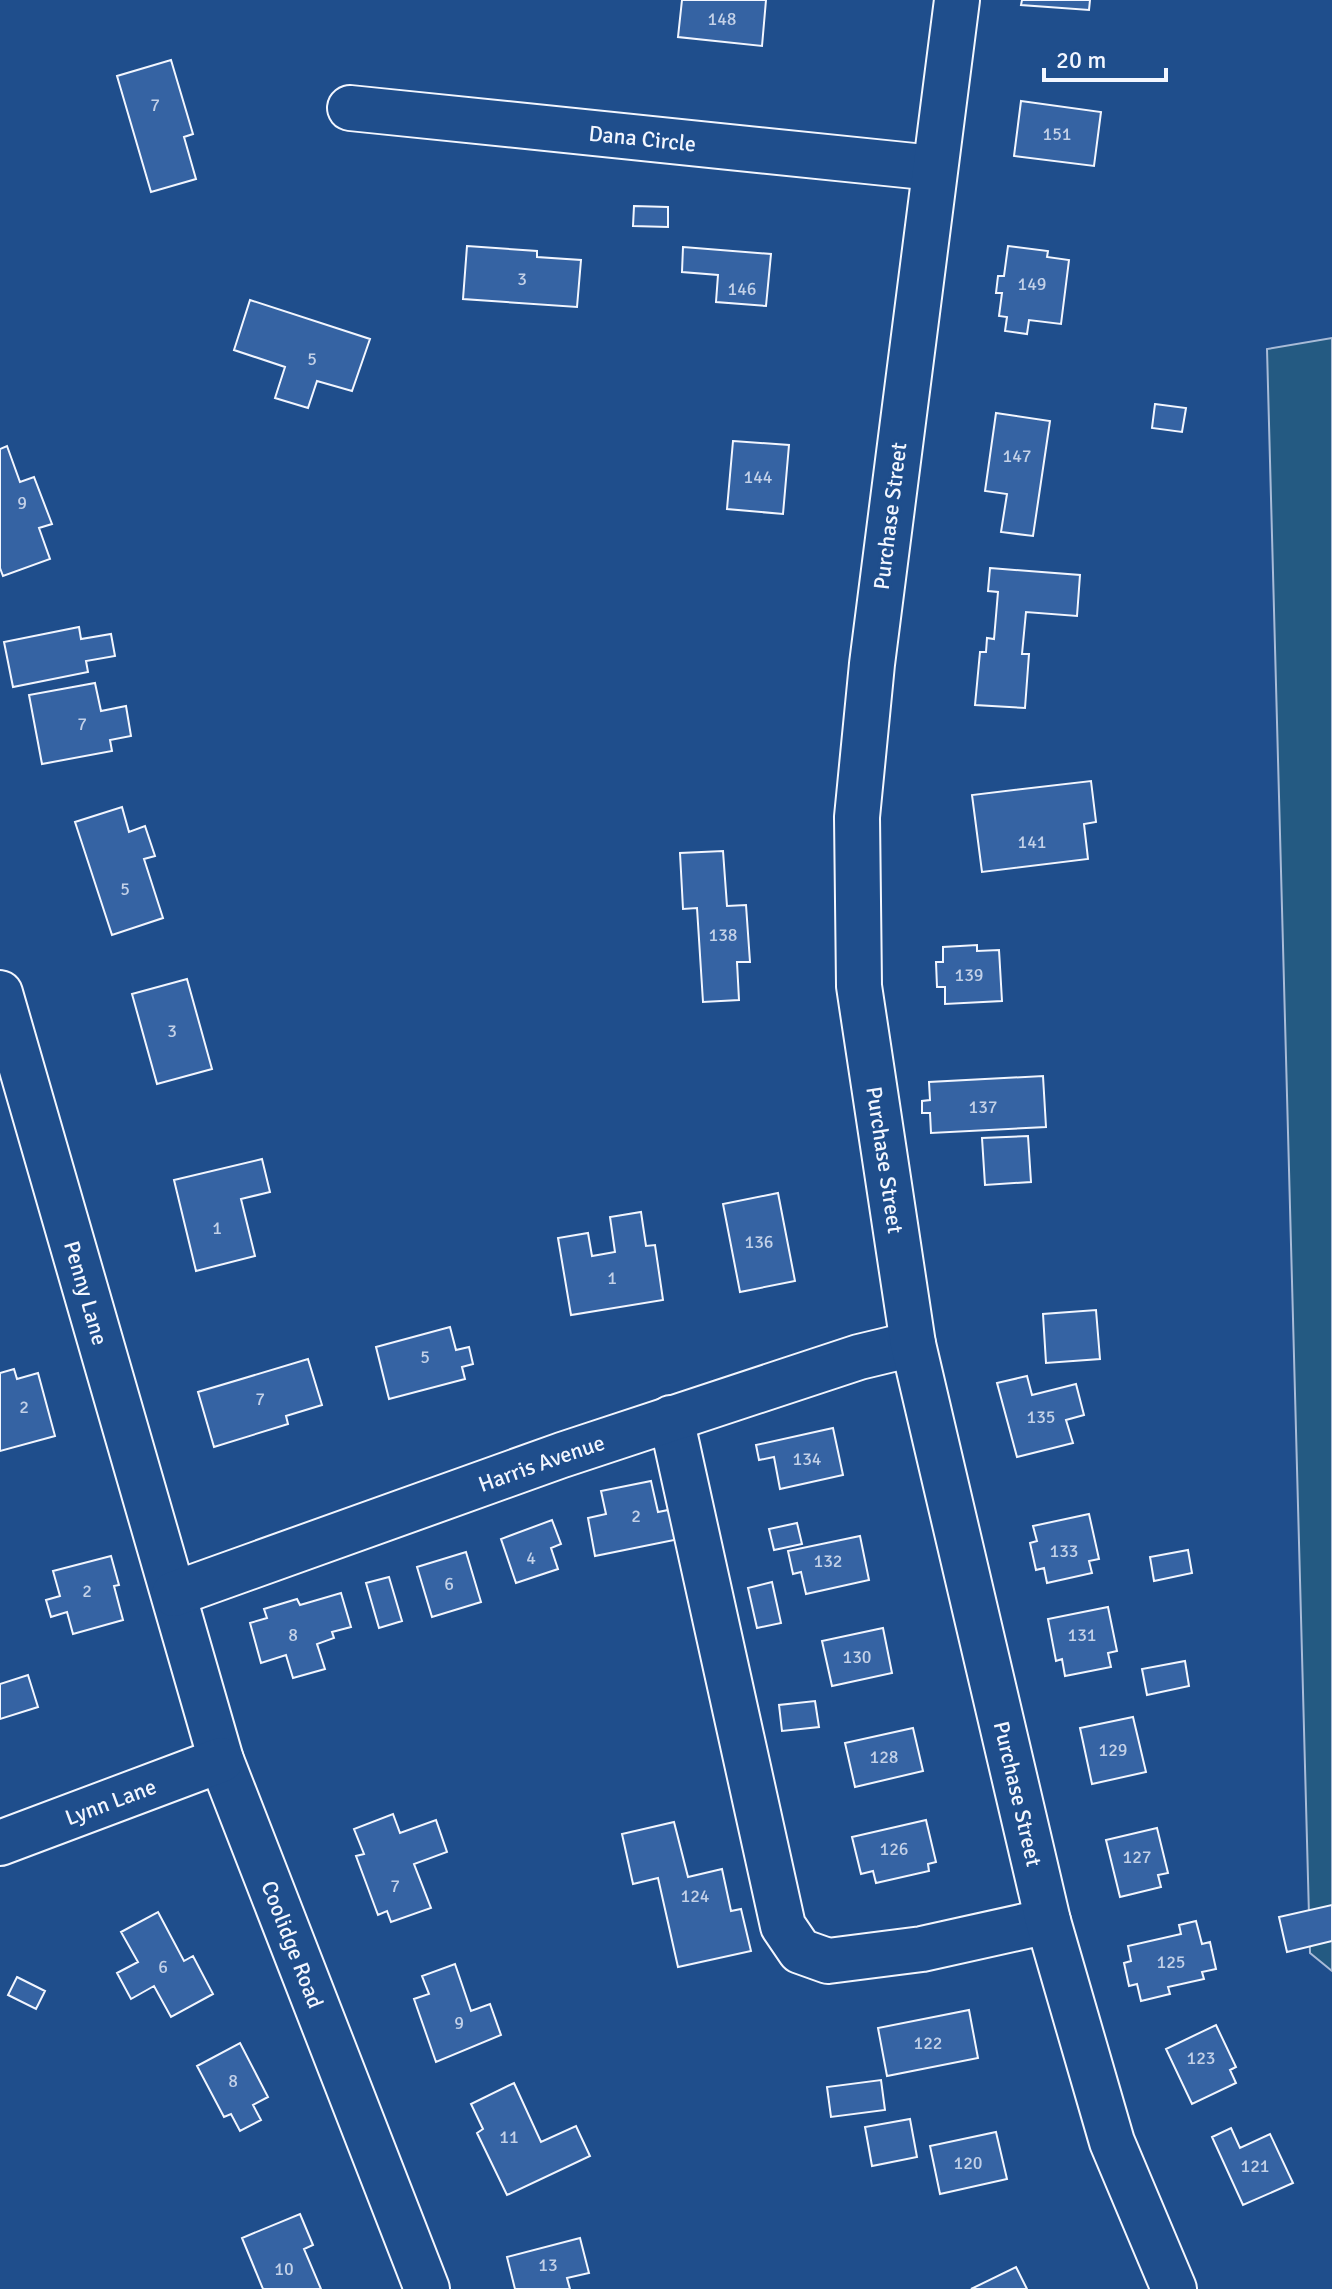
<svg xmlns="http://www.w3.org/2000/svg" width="1332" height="2289" viewBox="0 0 1332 2289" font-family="Signika,sans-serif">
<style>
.green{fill:#245a82;stroke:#a8bbd7;stroke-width:2}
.building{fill:#3563a3;stroke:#f2f6ff;stroke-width:2}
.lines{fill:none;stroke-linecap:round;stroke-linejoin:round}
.minor-casing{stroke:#f2f6ff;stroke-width:48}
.major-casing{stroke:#f2f6ff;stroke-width:48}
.minor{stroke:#1f4e8c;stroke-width:44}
.major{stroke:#1f4e8c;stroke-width:44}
.labels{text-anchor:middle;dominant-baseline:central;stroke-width:6;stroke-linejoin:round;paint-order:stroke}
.number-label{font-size:18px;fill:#c3d1e8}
.street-label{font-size:22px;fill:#f2f6ff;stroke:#1f4e8c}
</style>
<rect width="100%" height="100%" fill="#1f4e8c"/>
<path class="green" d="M1332 338V1971L1310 1953 1267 349Z"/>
<path class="building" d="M682 0H766L762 46 678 37Z
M1022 0H1090L1089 10 1021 5Z
M171 60 193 134 184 137 196 179 151 192 117 76Z
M1021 101 1101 112 1094 166 1014 156Z
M634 206 668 207V227L633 226Z
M467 246 537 251V257L581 260 577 307 463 299Z
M1008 246 1048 251 1047 257 1069 260 1061 324 1029 320 1027 334 1005 331 1007 317 999 316 1002 293H996L998 276H1004Z
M683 247 771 254 766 306 716 302 718 275 682 272Z
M250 300 370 339 352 391 317 381 308 408 275 398 285 367 234 350Z
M1155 404 1186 408 1182 432 1152 428Z
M996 413 1050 421 1033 536 1001 532 1007 494 985 491Z
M733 441 789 445 783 514 727 509Z
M7 446 20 482 34 477 52 524 39 528 50 559 3 576 0 568V449Z
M990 568 1080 575 1077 616 1026 612 1022 654H1029L1025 708 975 705 980 652H986L987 638 994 639 998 592 988 591Z
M79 627 81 639 111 634 115 656 86 661 88 672 13 687 4 642Z
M95 683 101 711 126 706 131 736 110 740 112 751 42 764 29 695Z
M1091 781 1096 822 1084 824 1088 859 982 872 972 795Z
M122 807 129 832 145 826 155 856 144 859 163 918 112 935 75 822Z
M723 851 727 906 746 905 750 962H737L739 1000 703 1002 697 908 683 909 680 853Z
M977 945V951L999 950 1002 1001 945 1004V987H937L936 962H943V947Z
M187 979 212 1069 157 1084 132 994Z
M1043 1076 1046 1127 931 1133 930 1113H922V1101L930 1100 929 1082Z
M1028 1136 1031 1182 985 1185 982 1138Z
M262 1159 270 1192 241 1199 255 1256 196 1271 174 1180Z
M778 1193 795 1281 740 1292 723 1204Z
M641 1212 646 1246 655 1245 663 1300 571 1315 558 1238 588 1233 592 1256 615 1252 610 1217Z
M1096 1310 1100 1359 1046 1363 1043 1314Z
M450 1327 456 1350 469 1347 473 1364 462 1367 465 1379 389 1399 376 1347Z
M308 1359 322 1405 286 1416 288 1424 214 1447 198 1392Z
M14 1369 17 1379 38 1373 55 1436 0 1451V1373Z
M1027 1376 1032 1395 1076 1384 1084 1415 1066 1420 1073 1443 1017 1457 997 1383Z
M833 1428 843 1475 780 1489 774 1457 759 1460 756 1445Z
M651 1481 658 1512 673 1509 679 1539 595 1556 588 1518 606 1514 601 1491Z
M1089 1514 1099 1559 1089 1561 1092 1573 1047 1583 1044 1568 1036 1570 1030 1543 1037 1541 1033 1526Z
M552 1520 561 1544 551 1548 558 1569 516 1583 501 1539Z
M797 1523 802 1544 774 1550 769 1529Z
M860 1536 869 1580 806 1594 801 1572 793 1574 788 1551Z
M1188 1550 1192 1573 1154 1581 1150 1557Z
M466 1552 481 1602 432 1617 417 1567Z
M111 1556 119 1585 114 1586 123 1620 73 1634 67 1612 51 1617 46 1600 60 1596 53 1571Z
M389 1577 402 1621 379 1628 366 1583Z
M772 1582 781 1623 757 1628 748 1588Z
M341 1593 351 1627 332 1632 334 1638 317 1644 325 1669 293 1678 286 1655 261 1663 250 1623 267 1618 264 1609 297 1599 300 1605Z
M1108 1607 1117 1651 1108 1653 1111 1667 1065 1676 1062 1659 1056 1661 1048 1619Z
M883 1628 892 1673 832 1686 822 1641Z
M1185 1661 1189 1686 1147 1695 1142 1669Z
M28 1675 38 1707 0 1719V1684Z
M815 1701 819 1727 782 1731 779 1705Z
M1133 1717 1146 1772 1092 1784 1080 1728Z
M913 1728 923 1771 855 1787 845 1743Z
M393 1814 400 1833 436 1820 447 1852 414 1864 431 1908 391 1922 387 1911 378 1915 356 1856 364 1854 354 1829Z
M926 1820 936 1862 928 1864 929 1871 876 1883 873 1871 861 1874 852 1837Z
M674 1822 688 1877 722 1869 731 1911 741 1909 751 1951 678 1967 658 1878 633 1884 622 1834Z
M1157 1828 1168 1873 1158 1875 1161 1887 1120 1897 1106 1840Z
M1332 1905V1941L1287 1952 1279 1917Z
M158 1912 184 1961 193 1956 213 1994 171 2017 154 1986 131 1999 117 1973 138 1962 121 1932Z
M1196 1921 1202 1944 1210 1942 1216 1969 1202 1972 1204 1979 1168 1987 1170 1994 1141 2001 1137 1984 1129 1986 1124 1963 1131 1961 1128 1946 1181 1934 1179 1925Z
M455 1964 471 2011 490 2004 501 2035 436 2062 414 1999 429 1994 422 1976Z
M17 1977 45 1991 36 2009 8 1995Z
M969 2010 978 2058 887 2076 878 2028Z
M1216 2025 1236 2067 1230 2070 1236 2083 1192 2104 1166 2049Z
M240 2043 268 2097 253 2105 261 2120 240 2131 231 2114 224 2117 197 2066Z
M881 2080 885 2110 831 2117 827 2087Z
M514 2083 541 2142 576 2126 590 2156 507 2195 477 2133 483 2129 471 2104Z
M910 2119 917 2157 872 2166 865 2127Z
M1231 2128 1240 2148 1270 2134 1293 2183 1243 2205 1212 2137Z
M996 2132 1007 2179 940 2194 930 2146Z
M300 2214 313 2245 304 2249 321 2289H263L242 2238Z
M580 2238 589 2273 567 2278 570 2289H515L507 2257Z
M1016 2267 1027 2289H971Z"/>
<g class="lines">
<g class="minor-casing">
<g id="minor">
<path id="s1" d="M350 108 934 168"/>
<path id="s2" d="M0 993 221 1760 427 2289"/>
<path d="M671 1418 783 1926 800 1951 828 1961 922 1949 1048 1921"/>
<path id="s3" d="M174 1594 562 1455 859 1357 913 1344"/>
<path id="s4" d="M0 1843 221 1760"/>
</g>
</g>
<g class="major-casing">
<g id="major">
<path id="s5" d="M957 0 872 664 857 817 859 986 913 1344 1048 1921 1112 2142 1174 2289"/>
</g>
</g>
<use href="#minor" class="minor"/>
<use href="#major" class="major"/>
</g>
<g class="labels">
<g class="number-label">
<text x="722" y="19">148</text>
<text x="155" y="105">7</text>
<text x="1057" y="134">151</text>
<text x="522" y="279">3</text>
<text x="1032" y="284">149</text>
<text x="742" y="289">146</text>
<text x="312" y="359">5</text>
<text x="1017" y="456">147</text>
<text x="758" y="477">144</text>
<text x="22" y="503">9</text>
<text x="82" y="724">7</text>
<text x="1032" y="842">141</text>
<text x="125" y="889">5</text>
<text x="723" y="935">138</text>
<text x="969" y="975">139</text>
<text x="172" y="1031">3</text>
<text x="983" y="1107">137</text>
<text x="217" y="1228">1</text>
<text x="759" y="1242">136</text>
<text x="612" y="1278">1</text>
<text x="425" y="1357">5</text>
<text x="260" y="1399">7</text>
<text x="24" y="1407">2</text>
<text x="1041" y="1417">135</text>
<text x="807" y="1459">134</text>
<text x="636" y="1516">2</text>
<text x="1064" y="1551">133</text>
<text x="531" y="1558">4</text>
<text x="828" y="1561">132</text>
<text x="449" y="1584">6</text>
<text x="87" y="1591">2</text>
<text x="293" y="1635">8</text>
<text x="1082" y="1635">131</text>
<text x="857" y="1657">130</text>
<text x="1113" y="1750">129</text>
<text x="884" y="1757">128</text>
<text x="894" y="1849">126</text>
<text x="1137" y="1857">127</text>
<text x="395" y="1886">7</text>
<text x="695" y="1896">124</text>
<text x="1171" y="1962">125</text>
<text x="163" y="1967">6</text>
<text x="459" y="2023">9</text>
<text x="928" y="2043">122</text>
<text x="1201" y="2058">123</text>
<text x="233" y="2081">8</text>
<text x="509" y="2137">11</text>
<text x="968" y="2163">120</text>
<text x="1255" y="2166">121</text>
<text x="548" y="2265">13</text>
<text x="284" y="2269">10</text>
</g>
<g class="street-label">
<text stroke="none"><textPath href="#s1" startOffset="294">Dana Circle</textPath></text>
<text transform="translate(890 516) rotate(-83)">Purchase Street</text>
<text stroke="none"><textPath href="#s5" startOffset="1168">Purchase Street</textPath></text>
<text stroke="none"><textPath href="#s2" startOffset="312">Penny Lane</textPath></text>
<text stroke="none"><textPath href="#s3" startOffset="390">Harris Avenue</textPath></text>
<text stroke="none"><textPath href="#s5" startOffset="1816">Purchase Street</textPath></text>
<text stroke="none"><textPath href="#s4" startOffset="118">Lynn Lane</textPath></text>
<text stroke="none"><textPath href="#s2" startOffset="996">Coolidge Road</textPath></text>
</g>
</g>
<path d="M1044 68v12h122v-12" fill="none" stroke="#f2f6ff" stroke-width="4"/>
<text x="1056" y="68" font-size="24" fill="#f2f6ff" stroke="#1f4e8c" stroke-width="6" paint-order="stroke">20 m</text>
</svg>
